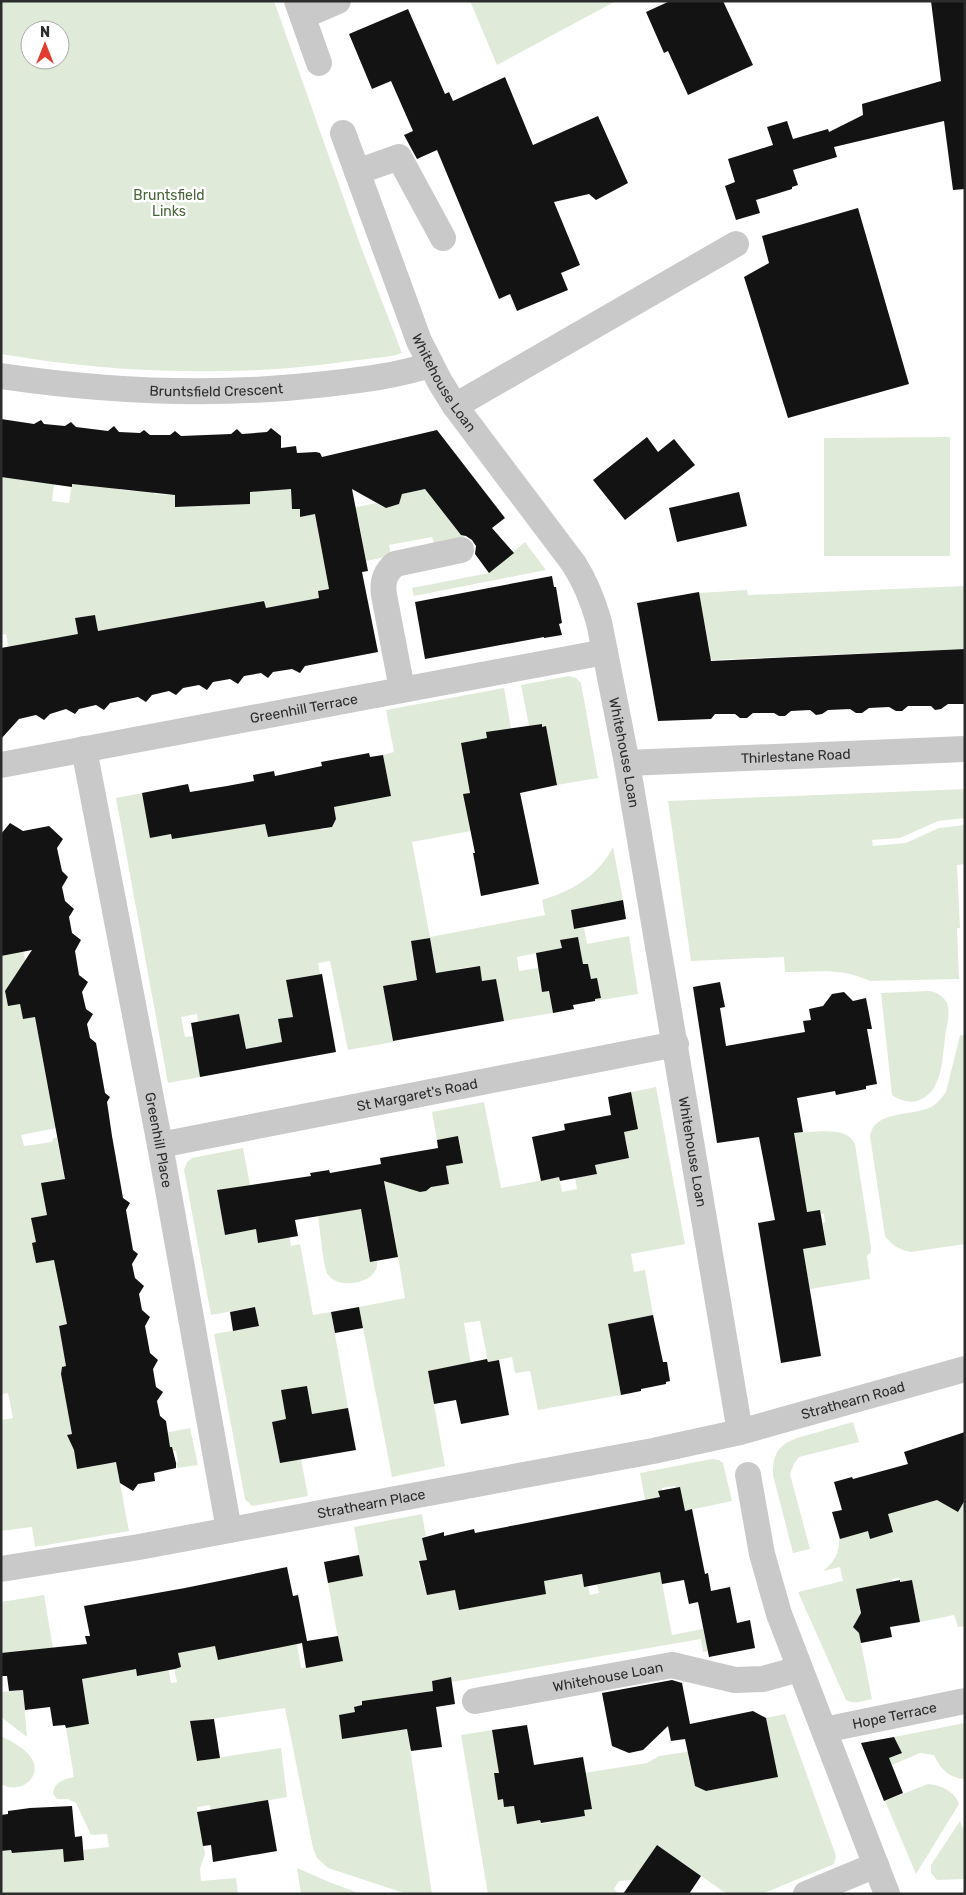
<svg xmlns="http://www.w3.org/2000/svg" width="966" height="1895" viewBox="0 0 966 1895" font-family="Rubik,sans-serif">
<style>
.green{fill:#e0ead9;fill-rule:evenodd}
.building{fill:#131313}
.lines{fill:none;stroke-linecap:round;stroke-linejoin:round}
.minor{stroke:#c9c9c9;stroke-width:26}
.labels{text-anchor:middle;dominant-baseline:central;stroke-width:5;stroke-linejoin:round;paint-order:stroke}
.park-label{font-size:14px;fill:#49673a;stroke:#fff}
.street-label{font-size:14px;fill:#2c2c2c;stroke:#fff}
</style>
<rect width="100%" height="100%" fill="#fff"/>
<path class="green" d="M1 1H274L361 247 402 353 392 356C348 361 304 368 260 370 173 374 87 369 1 354ZM30 30H60V60H30Z
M470 1H616L497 65Z
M950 437V556H824V438Z
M1 477 54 484 52 501 69 503 72 484 103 487 120 484V490L138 491 153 489 154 494 169 495 170 491H176V507L201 506V496L209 492 210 506H218V494L242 504H250V492L268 491 291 486 292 509H300V517L323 512 318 531 329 589 318 591 326 633 268 619 264 600 253 603 256 622 206 631 202 612 191 614 102 652 95 615 76 618 83 655 64 637 18 645 13 669 6 634 1 635Z
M430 488 466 536 435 547 432 537 389 545 391 556 366 561 359 523 352 508 376 503 386 508 399 504 402 494Z
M525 542 546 570 414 596 412 588 489 573Z
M965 586V649L713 660 706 656 710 652 699 593 747 590 748 595Z
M569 676 576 678 581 683 598 778 557 785 546 727H542V724L529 726 521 685Z
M504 688 511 728 487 732V738L461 743 464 758 479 791 464 794 471 831 412 842 430 937 545 915 542 900C572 891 598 876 613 847L623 900 571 910 574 929 584 928 587 944 629 936 638 994 595 1001V999L601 998 597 978 591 979 588 964H583L578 937 561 940 562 948 517 957 519 971 539 968 540 972 538 973 542 992 549 991 553 1013 504 1021 496 979 482 981 479 966 456 969 447 1031 430 938 411 941 415 969 420 979 383 986 393 1042 348 1050 330 961 318 963 327 1011 286 980 293 1017 278 1020 285 1061 262 1066 258 1046 246 1049 239 1014 198 1022 197 1014 181 1017 185 1037 193 1036 200 1077 168 1083 116 798 142 793 151 838 171 834 172 839 182 837 210 827 203 789H209L213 808 230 805 235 829 265 824 268 837 315 824 322 830 332 827 336 819 334 807 391 796 383 755 394 752 386 710Z
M965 789V818L938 821 900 838 872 840 873 846 906 843 939 828 965 825V864L957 865 960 928H957L959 979 870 981C841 967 816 972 785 972L784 957 691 961 668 801Z
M23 949 31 993 11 983 5 994 8 1006 20 1004 23 1019 35 1017 56 1128 21 1135 24 1146 52 1142 53 1138H57L65 1182 62 1183 58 1180 42 1183 44 1196 64 1212 31 1218 34 1231 73 1224 55 1259 62 1302 69 1324 59 1326 60 1333 76 1364 62 1367 63 1374H61L63 1387 110 1425 67 1435 74 1450 77 1469 95 1466 94 1459 114 1451 129 1531 35 1547 32 1527 1 1531V1420L13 1418 8 1393 1 1394V956Z
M929 991C937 992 943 996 947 1003 951 1013 946 1028 945 1038 942 1059 943 1093 917 1101 908 1103 899 1100 892 1095L881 993Z
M960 1035H965V1244L911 1252C900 1250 891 1245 885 1236L870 1136C874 1111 909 1116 929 1108 936 1105 941 1099 946 1092Z
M656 1087 685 1244 631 1254 634 1272 645 1270 653 1315 608 1324 621 1395 538 1410 530 1371 515 1373 512 1357 488 1362 480 1321 464 1323 471 1365 450 1367 428 1371 445 1466 392 1477 359 1307 405 1298 393 1226 364 1231 370 1262 377 1261C381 1283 337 1292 327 1273 323 1265 320 1228 318 1216L388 1204 384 1177 463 1163 459 1137 437 1140 432 1112 484 1102 501 1188 559 1177 562 1192 577 1189 575 1178 597 1174 595 1165 629 1158 626 1139 616 1140 631 1092Z
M824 1131C837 1132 848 1131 855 1144L871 1247V1252L867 1256 870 1279 810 1289 807 1274 791 1251 826 1245 823 1223 825 1222 824 1214H821L820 1211 807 1215 794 1133Z
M243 1148 250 1185 217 1191 225 1234 256 1229 258 1243 276 1240 287 1224 291 1246 300 1244 313 1315 331 1312 348 1408 312 1414 307 1386 281 1390 286 1419 272 1422 280 1463 301 1459 308 1496 252 1506 245 1499 214 1334 259 1326 255 1307 211 1315 184 1170 187 1162 192 1158Z
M853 1422 859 1442 799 1457 794 1464 790 1474 810 1549 793 1553 773 1475C772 1443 789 1440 815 1433 827 1429 840 1426 853 1422Z
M190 1428 198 1465 177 1468 176 1463 178 1462 176 1451H173L172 1447 167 1448 165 1433Z
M712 1459 719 1460 723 1463 732 1501 685 1511 675 1486 662 1488V1490L659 1491 660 1497 645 1500 640 1473Z
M936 1495 958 1512 965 1500V1626L958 1627 954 1615 920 1622 912 1580 900 1582 899 1578 892 1579 893 1584 865 1604 859 1606 862 1619 857 1620 854 1625 855 1629 859 1633 872 1699C863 1701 854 1705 846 1700L798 1592 843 1581 840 1567 823 1571C836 1561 842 1548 838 1532L852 1528 868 1531 870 1538 885 1505C911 1508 913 1508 936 1495Z
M422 1514 426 1536 422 1537 427 1560 418 1562 425 1589H459L457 1599 459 1610 484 1605 500 1589 503 1602 546 1594 544 1581 561 1569 563 1578 582 1574 584 1587 588 1586 590 1595 599 1593 595 1573 644 1563 646 1575 660 1572 672 1635 703 1629 708 1651 703 1652 701 1639 452 1682 450 1677 432 1681 433 1691 362 1701V1705L354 1707 355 1712 339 1715 342 1739 407 1729 432 1894H407L328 1868 317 1858 313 1848 285 1708 190 1722 197 1761 281 1748 287 1797 211 1810 210 1805 197 1807 205 1854 200 1869 201 1881 236 1878 238 1894H1V1851L11 1850 12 1853 56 1849 63 1846 65 1862 84 1860 83 1850 109 1847 107 1834 91 1835 76 1803 68 1799H57L53 1794C54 1782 64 1779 74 1777L66 1728 89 1724 81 1673 105 1657 109 1674 121 1672 120 1664 134 1662 137 1676 153 1673 164 1646 171 1683 177 1682 174 1668 177 1650 215 1646 218 1660 275 1649 272 1633 293 1621 301 1668 342 1661 328 1583 363 1576 354 1527Z
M44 1595 53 1648 1 1653V1602Z
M23 1690 27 1737 1 1717V1692Z
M785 1714 836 1856 834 1864 762 1894H727L657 1845 633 1880 619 1881 614 1889 619 1894H488L461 1735 492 1730 496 1753 502 1772 494 1774 498 1799H503L504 1807 514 1806 517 1824 540 1820 541 1824 553 1822 552 1816 571 1813 572 1818 584 1817V1810L592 1809 584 1773 647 1763 659 1756 699 1750 689 1760 695 1786 706 1791 777 1777 766 1718Z
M965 1723V1779C949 1778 940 1769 934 1755L920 1753 892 1765 889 1758 901 1753 894 1737Z
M1 1736C11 1741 23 1747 30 1756 45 1775 21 1796 1 1784Z
M928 1784C940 1785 955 1791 959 1804L916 1874 885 1801Z
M960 1821 965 1833V1879L937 1880 931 1873V1865Z
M297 1868 329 1882 361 1894H301Z"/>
<path class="building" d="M670 1H723L753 65 688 95 668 51 664 53 646 12Z
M931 1H965V189L953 190 944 121 834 147 837 157 793 170 798 185 792 187V189L756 200 760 213 736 220 725 186 735 182 728 159 773 145 767 127 787 121 793 139 828 129 829 132 863 115 862 104 941 81Z
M408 9 445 94 449 92 453 101 505 77 533 145 598 116 628 183 596 200 589 194 554 202 580 265 561 273 568 290 517 311 510 294 499 299 437 150 417 159 404 135 413 131 391 81 372 89 349 34Z
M858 208 909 384 788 418 744 277 769 263 762 236Z
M1 419 34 424 41 420 44 424 65 426 71 422 76 427 108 431 114 426 119 432 140 433 144 430 150 435H170L175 431 181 436 231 434 237 429 242 434 267 432 271 428 281 436V448L296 446 297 453 316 452 320 453 322 457 437 430 505 518 492 528 514 553 489 573 475 554 476 546 472 540 466 536 461 535 425 489 402 494 399 504 386 508 352 489 368 571 362 572 378 652 305 666 300 673 292 669 273 672 268 678 261 673 244 676 238 684 230 679 213 682 207 690 199 685 183 688 176 695 169 691 152 695 146 702 138 697 110 703 104 710 96 705 79 709 75 714 66 709 50 714 44 720 36 715 19 719 1 739V648L78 634 75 618 95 615 98 631 264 601 266 608 319 598 318 591 329 589 315 514 300 517V509H292L291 489 250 492V504L175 507V495L72 484V487L1 477Z
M647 437 658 452 674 439 695 465 625 520 593 480Z
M739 492 747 526 677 542 669 508Z
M552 576 554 587H556L562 623 559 624 562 635 544 638V637L425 659 415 602Z
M699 592 711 661 965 649V704H948L941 709 935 710 931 706H908L902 711H896L889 707 869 708 862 713H856L850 709 828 710 822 714 816 715 810 710 791 711 785 716H779L774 713H753L747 718H740L735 714H715L711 719 658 721 637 603Z
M542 724V727L546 726 557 785 520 793 539 884 481 896 473 853H475L463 794 470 793 461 743 487 738 486 732Z
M369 753 370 757 383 755 391 796 334 807 336 819 332 827 268 837 265 824 172 839 171 834 150 838 142 793 188 784 190 792 227 786 254 781 253 775 274 771 275 776 322 766 321 762Z
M10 823 23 831 49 826 63 839 57 848 62 871 68 877 62 887 65 901 74 909 69 917 72 933 81 940 75 951 79 975 88 982 82 992 86 1009 93 1014 87 1024 90 1038 96 1043 105 1093 110 1097 107 1102 112 1136 123 1198 130 1203 126 1210 133 1250 138 1254 132 1264 135 1278 144 1286 139 1294 142 1310 150 1317 145 1326 150 1353 158 1360 153 1369 156 1387 163 1392 157 1401 160 1416 166 1421 170 1447H172L176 1463V1468L154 1473 155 1481 138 1484 133 1491 120 1483 116 1462 77 1469 74 1450 67 1435 72 1434 61 1374 62 1367 66 1366 59 1326 67 1324 54 1260 36 1263 32 1243 36 1242 31 1218 47 1215 41 1183 65 1179 35 1017 23 1019 20 1004 8 1006 5 991 32 950 1 956V834Z
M623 900 626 919 574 929 571 910Z
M578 937 583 964H588L591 979 597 978 601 998 595 999V1001L573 1005 574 1009 553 1013 549 991 542 992 536 953 562 948 560 940Z
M430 938 436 973 480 966 482 981 496 979 504 1021 393 1041 383 986 417 980 411 941Z
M322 974 336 1052 200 1077 191 1023 239 1014 246 1049 282 1042 278 1019 293 1017 286 980Z
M720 982 725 1007 720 1008 726 1046 805 1032 803 1021 811 1020 809 1009 823 1006 832 994 844 992 853 1001 866 998 872 1029H867L877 1084 866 1086V1089L836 1095 835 1091 797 1098 803 1132 794 1133 807 1212 820 1210 826 1245 803 1249 821 1356 781 1363 758 1223 775 1220 759 1137 717 1143 693 987Z
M631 1092 638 1129 624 1132 629 1158 595 1165 597 1174 560 1181 559 1177 541 1181 532 1137 565 1130 564 1124 611 1115 608 1097Z
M458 1136 463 1163 446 1166 449 1184 431 1187 426 1191 420 1192 384 1181 398 1257 370 1262 361 1209 295 1220 298 1236 258 1243 256 1229 225 1235 217 1190 311 1176 310 1173 329 1170 330 1173 381 1164 380 1158 438 1148 437 1140Z
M255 1307 259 1326 233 1331 230 1312Z
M359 1307 363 1328 335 1333 331 1312Z
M653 1315 663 1362H667L670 1381 666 1382V1384L641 1389V1391L621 1395 608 1324Z
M487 1359 488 1362 499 1360 509 1415 461 1424 456 1400 434 1404 428 1371Z
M307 1386 312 1414 348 1408 356 1450 280 1463 272 1422 286 1419 281 1390Z
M965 1432V1500L958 1512 937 1500 888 1514 893 1532 870 1539 868 1531 840 1539 832 1512 842 1510 834 1482 852 1477 853 1479 908 1464 904 1452Z
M680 1487 685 1511 692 1509 705 1574 708 1573 711 1591 730 1587 737 1623 750 1620 755 1648 709 1657 698 1602 689 1604 684 1580 662 1584 660 1572 584 1587 582 1574 544 1581 546 1594 459 1610 455 1590 427 1595 419 1561 427 1560 422 1538 444 1532V1536L474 1529 475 1533 583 1512 660 1497 658 1491Z
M359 1555 363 1576 328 1583 324 1562Z
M287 1567 293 1596 298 1595 307 1641 338 1636 343 1661 306 1668 302 1643 218 1660 215 1646 178 1653 181 1667 175 1669 137 1676 136 1669 82 1679 89 1724 66 1728 65 1725 53 1726 50 1707 25 1710 23 1690 9 1691 7 1676H1V1653L87 1644 85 1636H90L84 1606 185 1588Z
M900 1580V1582L912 1580 920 1622 890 1627 892 1637 861 1643 859 1633 853 1627 861 1613 856 1589Z
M451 1677 455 1704 436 1707 442 1747 411 1751 407 1729 342 1739 339 1715 355 1712 354 1707 362 1705V1701L433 1691 432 1681Z
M672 1680 682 1683 690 1724 753 1711 766 1718 778 1777 706 1791 695 1786 685 1739 671 1741 668 1726 643 1750 629 1753 612 1746 602 1693Z
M214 1719 220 1758 197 1761 190 1721Z
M527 1725 534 1765 583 1757 592 1809 584 1810 585 1816 541 1823 540 1820 517 1824 514 1806 504 1807 503 1799 498 1800 494 1773H499L492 1730Z
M894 1737 902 1753 889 1758 903 1793 884 1801 861 1743Z
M268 1800 277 1851 213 1862 211 1845 203 1846 197 1812Z
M72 1806 75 1837 82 1836 84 1860 64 1862 63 1849 12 1853 11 1850 1 1851V1815L8 1814V1811L30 1808Z
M657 1845 701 1876 689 1894H623Z"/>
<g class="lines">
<g class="minor">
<path d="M297 1 319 63"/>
<path d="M303 16 338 1"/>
<path id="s1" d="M343 133 419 341 440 382 455 406 574 564C586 583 593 601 599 622L627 763 740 1432"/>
<path d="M357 172 399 157 443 238"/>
<path id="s2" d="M1 376C110 392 216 397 326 384 361 380 396 376 430 365"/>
<path d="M455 406 736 244"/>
<path d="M402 689 384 595C382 581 385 573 395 564L461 550"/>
<path id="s3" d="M84 749 160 1145 229 1530"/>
<path id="s4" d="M627 763 965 749"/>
<path id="s5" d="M1 765 605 652"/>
<path id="s6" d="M160 1145 676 1044"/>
<path d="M748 1475 762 1554 779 1614 887 1894"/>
<path id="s7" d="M1 1569 139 1547 653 1451 740 1432 965 1369"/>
<path id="s8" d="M475 1701 672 1665 735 1680 763 1679 799 1669"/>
<path id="s9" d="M824 1730 965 1701"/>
<path d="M806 1894 876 1865"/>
</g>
</g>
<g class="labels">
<g class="park-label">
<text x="169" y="195">Bruntsfield<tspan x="169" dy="16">Links</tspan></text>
</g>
<g class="street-label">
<text stroke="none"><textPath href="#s1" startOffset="270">Whitehouse Loan</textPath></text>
<text stroke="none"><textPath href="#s2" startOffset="216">Bruntsfield Crescent</textPath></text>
<text stroke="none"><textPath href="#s5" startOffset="308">Greenhill Terrace</textPath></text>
<text stroke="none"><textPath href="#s1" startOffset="690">Whitehouse Loan</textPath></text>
<text stroke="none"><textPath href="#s4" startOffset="169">Thirlestane Road</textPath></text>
<text stroke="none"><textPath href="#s6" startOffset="262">St Margaret's Road</textPath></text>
<text stroke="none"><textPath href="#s3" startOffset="398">Greenhill Place</textPath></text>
<text stroke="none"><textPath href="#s1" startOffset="1095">Whitehouse Loan</textPath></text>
<text stroke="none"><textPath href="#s7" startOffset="869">Strathearn Road</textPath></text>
<text stroke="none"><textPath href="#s7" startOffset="376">Strathearn Place</textPath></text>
<text stroke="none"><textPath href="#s8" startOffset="135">Whitehouse Loan</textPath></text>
<text stroke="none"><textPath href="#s9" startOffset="72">Hope Terrace</textPath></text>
</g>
</g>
<rect width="966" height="1895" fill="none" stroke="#2c2c2c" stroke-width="5"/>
<g transform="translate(45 45)"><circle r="24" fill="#ffffff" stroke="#ababab"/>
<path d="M0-4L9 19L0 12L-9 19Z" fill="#e33b2e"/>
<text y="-8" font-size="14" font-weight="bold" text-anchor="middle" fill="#2c2c2c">N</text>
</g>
</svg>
